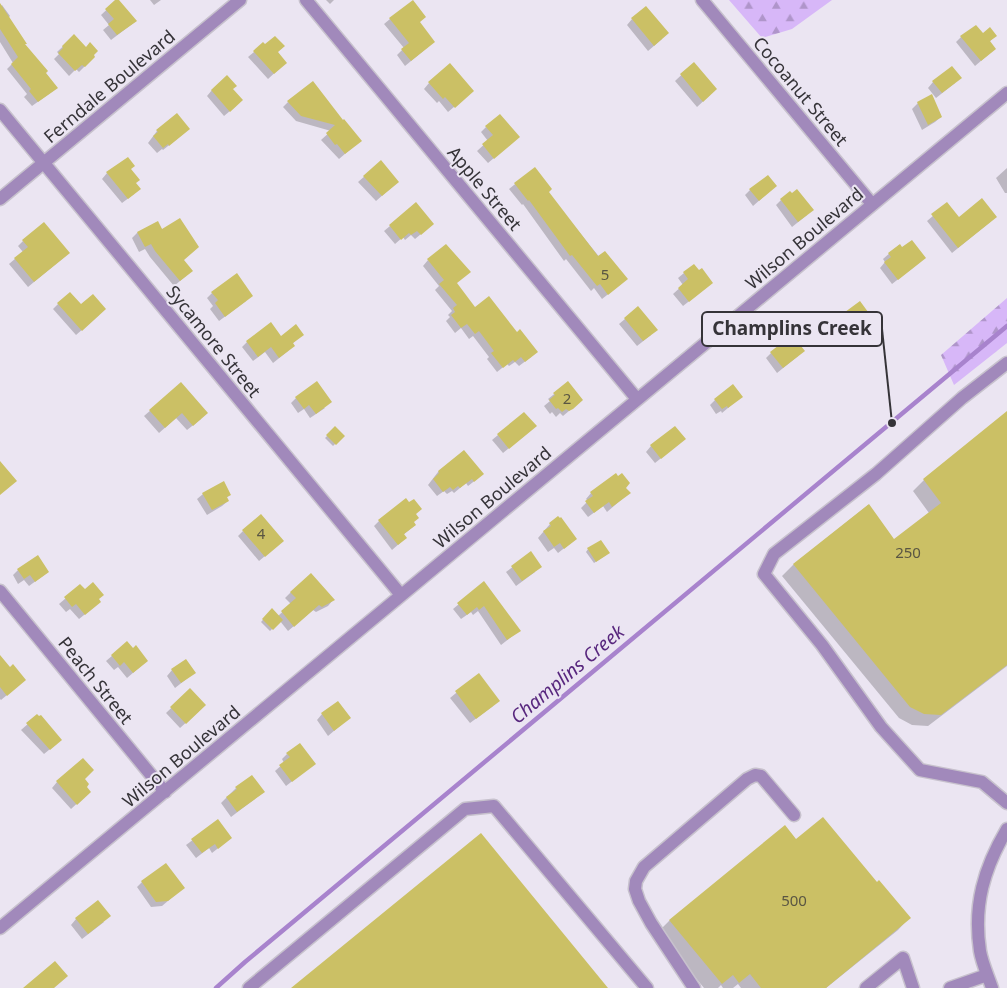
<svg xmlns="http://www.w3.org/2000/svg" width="1007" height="988" viewBox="0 0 1007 988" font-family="'Noto Sans',sans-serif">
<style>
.forest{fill:url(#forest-firs)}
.shadow{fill:#0003}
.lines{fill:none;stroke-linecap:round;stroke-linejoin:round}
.stream{stroke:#a883cd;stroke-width:4.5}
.building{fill:#cbc065}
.minor-casing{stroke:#c7c1cd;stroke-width:15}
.minor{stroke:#a189bb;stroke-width:12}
.labels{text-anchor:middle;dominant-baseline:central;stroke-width:4;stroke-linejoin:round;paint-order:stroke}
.number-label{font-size:15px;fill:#5a5643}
.street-label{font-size:18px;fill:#353338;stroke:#ebe5f2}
.water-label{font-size:19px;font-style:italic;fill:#58277e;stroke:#ebe5f2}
.leader{fill:none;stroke:#353338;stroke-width:2}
.callout-dot{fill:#353338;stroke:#ebe5f2;stroke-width:2}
.callout{fill:#ebe5f2;stroke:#353338;stroke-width:2}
.callout-label{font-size:19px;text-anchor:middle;font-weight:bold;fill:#353338}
</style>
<defs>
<pattern id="forest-firs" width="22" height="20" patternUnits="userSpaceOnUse" patternTransform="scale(1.25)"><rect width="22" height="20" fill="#d7b7f8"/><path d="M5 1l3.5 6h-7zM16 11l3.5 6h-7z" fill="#af95ca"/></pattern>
</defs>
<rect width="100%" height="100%" fill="#ebe5f2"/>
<path class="forest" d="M729 0H832L792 29 762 38Z
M1007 298V343L954 385 941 355Z"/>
<path class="shadow" d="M117 0 136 21 111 40 103 30 109 25 101 15Z
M150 0H161L154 5Z
M326 0H334L330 4Z
M2 5 10 16 8 18 24 45 57 88 32 106 24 97 27 94 7 69 13 63 0 42V7Z
M390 19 419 22 428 47 405 66 397 55 404 48 384 24Z
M632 19 662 39 648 51 627 25Z
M983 35 995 36 989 42V54L975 66 956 42 961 37Z
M74 36 94 57 79 72 76 69 69 76 54 59 59 54 57 52Z
M265 46 276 53 280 68 268 79 248 57 254 52Z
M694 63 710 95 697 107 675 81Z
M933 82 955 83 936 98 928 88Z
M429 83 467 96 448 112 439 101 437 103 424 89Z
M231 89 236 106 224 116 207 96 212 90Z
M931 96 941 117 935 122 922 130 912 109 918 103Z
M288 102 343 122 360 141 339 159 321 140 331 131 296 121 283 107Z
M177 115 183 134 163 150 162 149 157 153 148 143 157 131Z
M486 127 513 142 488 163 477 151 488 141 481 132Z
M381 162 392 187 376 201 358 182Z
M535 168 547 192 621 284 602 299 594 288 591 291 566 259 564 261 523 204 522 205 509 189Z
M1007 168V193H1005L996 178Z
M107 173 135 184 134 194 122 203 102 179Z
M750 190 770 191 753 206 745 195Z
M781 200 807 215 792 227 776 205Z
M947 204 958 218 990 222 952 253 927 221Z
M157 222 183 260 186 276 174 286 150 257 145 249 139 252 132 238 137 233Z
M390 226 427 229 415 239 411 235 405 240 403 237 395 244 384 231Z
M23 241 63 258 28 287 9 264 23 252 18 246Z
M899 245 919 263 892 284 880 268 885 262 883 259Z
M428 260 456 284 475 309 531 357 519 366 515 362 509 366 507 364 497 372 487 359 489 357 473 336 469 339 461 328 455 333 446 321 450 317 448 315 452 311 435 290 439 286 423 266Z
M684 273 712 283 683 306 673 294 683 285 678 278Z
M212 293 246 301 219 321 210 309 213 306 207 298Z
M860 303 869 316 845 334 836 321Z
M58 304 81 306 99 315 76 335 53 309Z
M638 308 651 335 637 346 619 324Z
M302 335 292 344 288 351 273 363 265 352 253 361 242 347 247 342Z
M771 353 798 356 777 373 766 358Z
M568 383 576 405 563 416 560 413 556 417 552 412 550 414 544 406 550 401 548 399Z
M181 384 201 419 187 430 176 418 159 433 144 416Z
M741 397 722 413 721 411 716 414 710 405 715 400Z
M296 398 325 408 310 418 304 409 298 413 291 403Z
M1007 413V666L928 726 912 725 899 718 782 576 793 565 868 505 894 541 929 513 913 491 924 480Z
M335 428 343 436 333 446 325 438Z
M530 431 503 453 492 440 498 435Z
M685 439 655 463 646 452 651 446Z
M464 451 477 479 468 486 466 483 454 493 452 491 447 494 444 491 437 496 428 485 438 472Z
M625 488 629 493 607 512 603 506 588 517 581 508 588 501 586 499 591 493Z
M203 494 230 495 226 498 228 501 222 506 207 515 197 499Z
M415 515 412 522 415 525 403 535 400 543 392 550 374 526 379 521Z
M550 524 576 539 558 553 554 548 548 552 538 538Z
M243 531 277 546 259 561 238 536Z
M588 549 606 555 594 563 586 552Z
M531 553 535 572 516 586 506 572Z
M18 570 48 572 29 586 24 580 18 584 13 575Z
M484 583 519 631 501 645 478 611 473 615 471 612 461 619 453 609Z
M80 586 97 599 94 607 79 619 70 609 66 612 59 604Z
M291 592 333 600 328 606 316 612 313 610 288 631 280 621 270 631 261 622 272 610 278 616 291 604 285 598Z
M127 643 141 666 127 678 118 667 114 670 106 661Z
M0 661 19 685 1 700 0 699Z
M172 670 194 673 175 688 167 676Z
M478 675 493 706 470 723 450 698Z
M190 690 199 711 180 728 166 713Z
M322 714 349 718 328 736 317 720Z
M37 716 55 745 44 754 21 730Z
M287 754 314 764 286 786 275 771 284 763 282 759Z
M83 779 84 797 71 809 52 788 57 782Z
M236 788 264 792 231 817 221 803Z
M218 821 231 838 212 853 209 848 196 858 186 845Z
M785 826 796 841 877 884 909 918 898 930 826 988H741L738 984 733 988H723L721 985 718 988H704L658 932 669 921Z
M142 882 183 888 162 906 151 907 137 887Z
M76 919 104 922 82 939 71 925Z"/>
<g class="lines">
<path class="stream" d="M216 988 245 962 1007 326"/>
</g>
<path class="building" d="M115 0H119L137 21 117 35 108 24 114 19 105 9Z
M413 0 426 17 420 22 435 42 411 61 401 49 409 43 389 18Z
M0 3 27 44H25L48 71 46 73 58 88 38 102 29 91 31 89 11 64 18 57 0 29Z
M646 6 669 33 654 46 631 18Z
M976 25 983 33 990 27 997 36 990 41 996 49 981 61 960 36Z
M74 34 86 47 90 42 98 51 94 55 95 57 85 67 82 65 75 71 58 53 63 48 62 46Z
M275 36 285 46 278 52 287 63 274 74 253 51 263 42 265 44Z
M694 62 717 89 703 102 680 74Z
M450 63 474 91 455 108 445 97 443 99 428 82Z
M952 66 962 78 942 93 932 81Z
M227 75 237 86 233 89 243 100 230 112 211 90Z
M313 81 343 120 344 119 362 141 345 154 337 144 335 145 326 133 335 125 301 116 287 101Z
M932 94 942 117 928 125 917 102Z
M177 113 190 129 169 146 168 144 163 148 153 136 158 132 156 130Z
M500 114 520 137 494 159 482 144 493 135 485 126Z
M128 157 135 166 131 169 140 180 136 183 141 189 128 199 106 172Z
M381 160 399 182 382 196 363 176Z
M535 167 552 189 549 192 598 256 605 251 628 279 608 295 600 284 597 286 572 255 570 256 529 200 528 201 514 183Z
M768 175 777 186 759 201 749 189Z
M797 189 814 210 798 222 780 199 790 191 792 193Z
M982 198 997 217 958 248 931 214 947 202 959 217Z
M416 202 434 224 421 235 417 231 411 235 409 233 401 240 389 225Z
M180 218 199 247 184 260 193 271 180 281 155 251 151 244 145 247 137 232 158 221 162 229Z
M44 222 70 253 34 282 14 258 28 247 22 240Z
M912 240 926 258 898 280 884 262 891 257 888 253 900 244 902 247Z
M446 244 471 272 457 283 475 307 489 296 517 332 520 329 538 352 525 362 521 357 515 362 513 360 503 368 491 353 494 351 479 331 475 334 467 324 461 328 451 315 455 312 453 308 457 305 439 284 444 280 427 259Z
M694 264 699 270 702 268 713 283 689 302 678 288 688 279 683 272Z
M237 273 253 296 225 317 215 303 218 300 211 292Z
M70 292 81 304 93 294 106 309 82 331 57 303Z
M860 301 871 316 851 330 841 315Z
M638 306 658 330 643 341 624 318Z
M271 322 281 336 296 324 304 335 293 343 295 346 279 358 271 347 258 357 246 341Z
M792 335 805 351 783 368 770 352Z
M317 381 332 402 316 414 309 405 304 409 295 397Z
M568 381 583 400 573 409 569 411 566 409 562 412 558 408 556 409 549 400 555 395 553 393Z
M181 382 208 413 193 426 182 413 165 428 149 410Z
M733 384 743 397 728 408 727 406 722 409 714 399Z
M1007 411V665L941 715 924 714 910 707 793 564 869 504 894 539 941 503 923 479Z
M524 412 537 426 509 449 497 434Z
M335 426 345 436 336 445 326 435Z
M675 426 686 439 661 459 650 445Z
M464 450 484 474 474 482 472 479 460 488 458 486 453 490 450 487 443 492 433 479 439 473 438 471Z
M0 461 17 481 0 495Z
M616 473 618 476 622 473 630 483 626 488 631 493 612 507 609 502 594 513 585 501 593 496 590 492Z
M224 481 231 495 227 497 229 501 212 510 202 493Z
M406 498 409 502 414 499 422 509 416 514 419 518 414 522 416 525 404 534 407 538 398 545 378 520Z
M261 514 284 541 265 557 242 530Z
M558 516 560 518 561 517 577 539 564 549 560 543 554 547 543 531 551 526 549 523Z
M601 540 610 553 596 562 587 548Z
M531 551 542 567 522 581 511 566Z
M38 555 49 572 35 582 30 575 24 579 17 569Z
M311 573 335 600 322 607 319 605 294 627 281 611 296 598 290 592Z
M484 581 521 631 507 640 484 606 479 610 477 607 467 615 457 603Z
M93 582 104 595 99 599 101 602 85 615 76 604 72 607 64 597 80 584 85 589Z
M272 608 283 620 273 630 262 619Z
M127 641 133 648 136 645 148 661 133 673 124 662 120 666 111 655Z
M0 655 10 667 13 664 26 680 7 696 0 687Z
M186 659 196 673 181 683 171 669Z
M479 673 500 701 476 719 455 691Z
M190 688 206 705 186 724 170 707Z
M338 701 351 718 334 731 321 713Z
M37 714 39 716 41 715 62 740 50 750 26 723Z
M300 743 316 764 292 782 279 765 290 757 286 753Z
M83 758 94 770 85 779 89 784 87 787 91 792 77 805 56 781Z
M252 775 265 792 237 812 226 797 237 789 235 787Z
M823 817 877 882 879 880 911 918 826 988H761L750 974 739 983 733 975 722 984 669 920 785 825 796 839Z
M218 819 232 838 218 849 215 844 202 853 191 839Z
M481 833 608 988H291Z
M166 863 185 888 168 901 156 902 141 881Z
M98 900 111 916 88 934 75 918Z
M55 961 68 976 54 988H23Z"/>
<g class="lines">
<g class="minor-casing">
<path id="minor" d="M306 0 637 399
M702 0 872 204
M0 110 401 595
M0 199 240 0
M1007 363 962 398 876 474 774 554 764 574 822 645 881 727 920 770 982 782 1007 803
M0 591 165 792
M0 928 1007 93
M249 988 465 809 494 806 647 988
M694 988 651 923 639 901 635 889 636 881 644 867 747 779 755 775 761 776 794 815
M866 988 903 958 913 988
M950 988 987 975
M992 988C988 976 982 963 980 951 973 905 984 868 1007 829"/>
</g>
<use href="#minor" class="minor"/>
</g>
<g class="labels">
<g class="number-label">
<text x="605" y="274">5</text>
<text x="567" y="398">2</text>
<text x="261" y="533">4</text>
<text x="908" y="552">250</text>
<text x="794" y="900">500</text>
</g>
<g class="street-label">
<text transform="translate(109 86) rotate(-40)">Ferndale Boulevard</text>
<text transform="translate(801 91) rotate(50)">Cocoanut Street</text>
<text transform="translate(485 188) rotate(50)">Apple Street</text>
<text transform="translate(804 238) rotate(-40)">Wilson Boulevard</text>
<text transform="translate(214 341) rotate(51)">Sycamore Street</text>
<text transform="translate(492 497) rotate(-40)">Wilson Boulevard</text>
<text transform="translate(96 680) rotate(51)">Peach Street</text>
<text transform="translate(181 756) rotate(-40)">Wilson Boulevard</text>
</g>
<g class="water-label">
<text transform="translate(567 674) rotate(-40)">Champlins Creek</text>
</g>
</g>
<path class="leader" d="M892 423L882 329"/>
<circle class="callout-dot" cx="892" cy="423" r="5"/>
<rect class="callout" x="702" y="312" width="180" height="34" rx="5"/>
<g class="callout-label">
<text x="792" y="335">Champlins Creek</text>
</g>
</svg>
